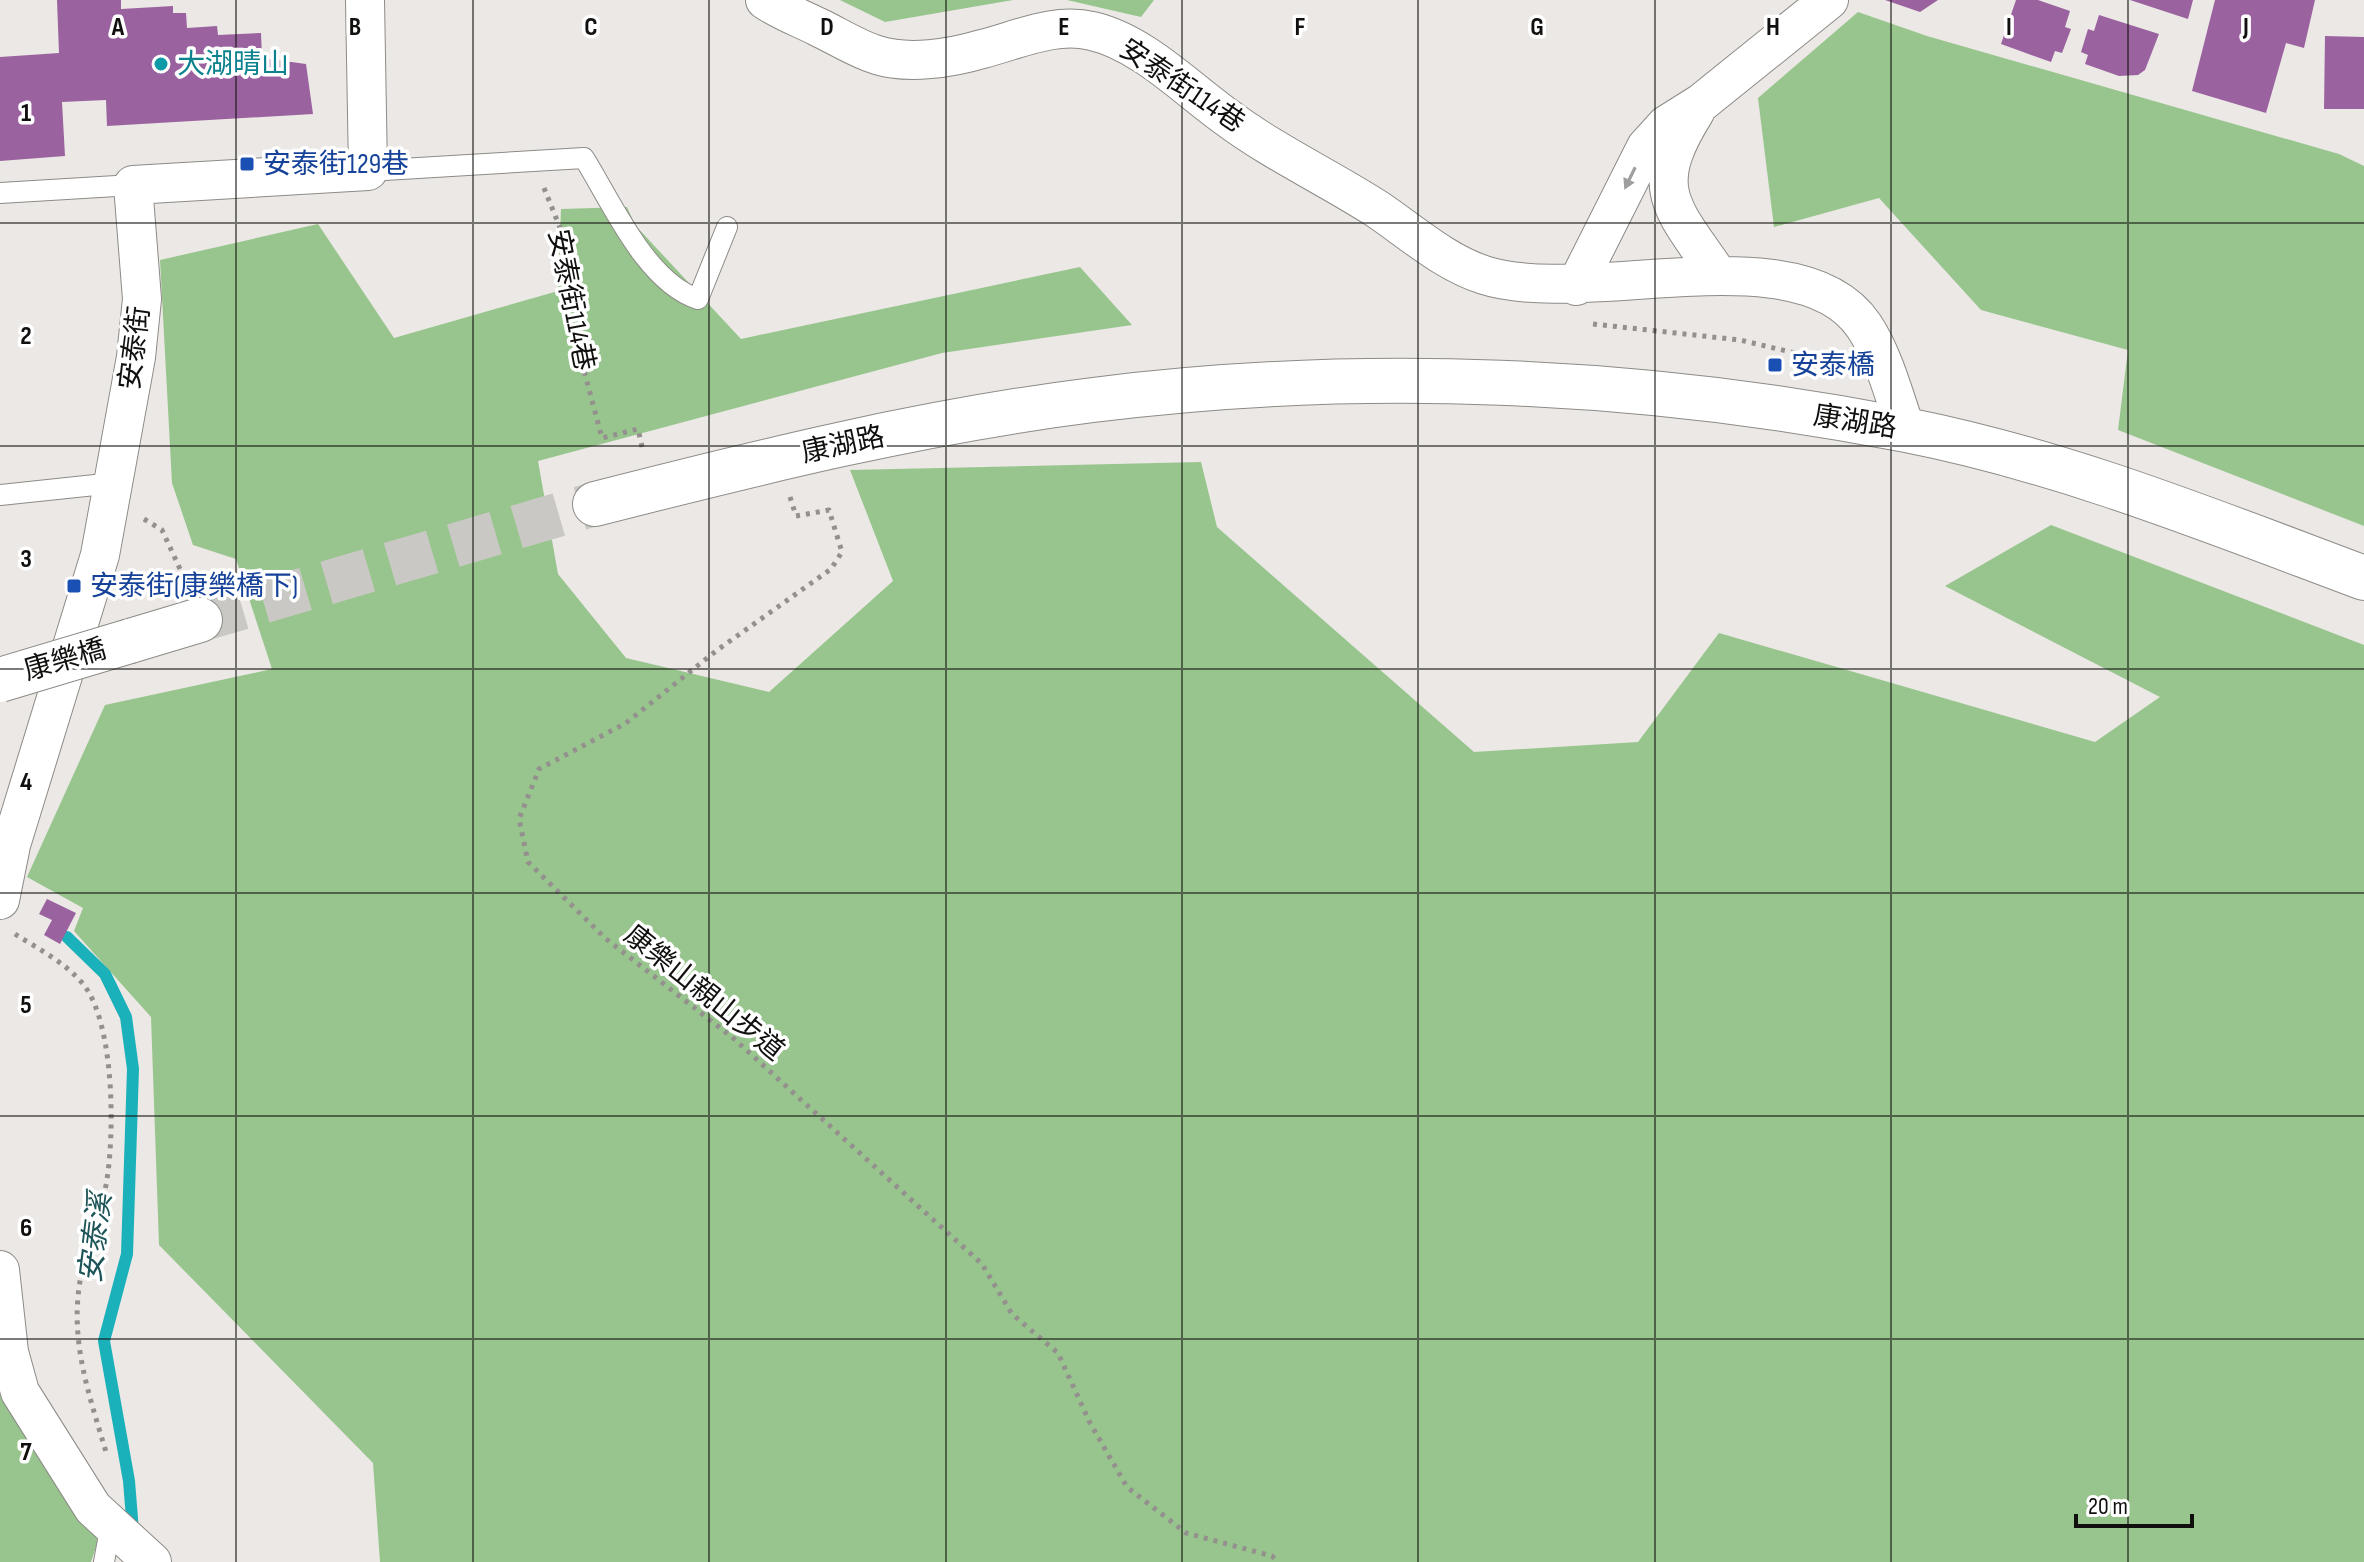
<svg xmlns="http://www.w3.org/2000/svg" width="2364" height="1562" viewBox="0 0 2364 1562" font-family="'Sofia Sans Condensed','Noto Sans TC',sans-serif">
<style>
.green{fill:#98c58d}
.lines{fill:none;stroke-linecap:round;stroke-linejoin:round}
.stream{stroke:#1bb1ba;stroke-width:12}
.building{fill:#9b62a0}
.tertiary-tunnel{stroke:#cac8c5;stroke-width:44;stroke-dasharray:44 22;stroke-linecap:butt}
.service-casing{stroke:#8d8b87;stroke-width:22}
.minor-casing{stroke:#8d8b87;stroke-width:40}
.tertiary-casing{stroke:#8d8b87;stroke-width:46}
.path{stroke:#93908e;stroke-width:5;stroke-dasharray:4 6;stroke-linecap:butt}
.service{stroke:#fff;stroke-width:20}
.minor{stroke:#fff;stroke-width:38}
.tertiary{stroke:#fff;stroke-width:44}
.tertiary-bridge-casing{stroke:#8d8b87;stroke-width:46;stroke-linecap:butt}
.tertiary-bridge{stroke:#fff;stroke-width:44}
.oneway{fill:#a09f9f}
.grid{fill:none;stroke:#11100f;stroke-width:2;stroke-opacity:0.55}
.culture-dot{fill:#0f9aa8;stroke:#fff;stroke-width:3}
.transit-dot{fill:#1a4fb4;stroke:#fff;stroke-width:3}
.labels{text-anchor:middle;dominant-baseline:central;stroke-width:7;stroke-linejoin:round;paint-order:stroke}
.culture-label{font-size:28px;fill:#0d838f;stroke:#fff;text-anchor:start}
.street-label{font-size:28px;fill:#11100f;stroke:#fff}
.transit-label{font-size:28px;fill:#164399;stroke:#fff;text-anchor:start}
.water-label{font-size:30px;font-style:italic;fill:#1c5457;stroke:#fff}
.grid-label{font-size:26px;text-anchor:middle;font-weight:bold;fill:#11100f;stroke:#fff;stroke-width:7;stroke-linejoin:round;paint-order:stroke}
</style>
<rect width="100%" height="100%" fill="#ebe8e5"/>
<path class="green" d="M840 0H1013L885 22Z
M1067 0H1154L1141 17Z
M1858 12 1927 36 2339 154 2364 166V526L2118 430 2128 350 1981 310 1879 198 1774 227 1758 98Z
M627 207 635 225 741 339 1080 267 1132 325 942 353 538 461 558 574 626 658 769 692 893 581 850 470 1201 462 1217 527 1474 752 1638 742 1719 633 2095 742 2160 697 1945 586 2051 525 2364 645V1562H380L373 1463 159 1245 151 1017 74 931 83 908 27 877 105 705 272 669 236 559 193 545 172 483 160 260 318 224 394 338 558 291 561 209Z
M0 1328 16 1382 98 1541 91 1562H0Z"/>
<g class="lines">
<path class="stream" d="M67 937 105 974 126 1017 133 1069 127 1254 104 1341 129 1481 133 1531"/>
</g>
<path class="building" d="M57 0H121V9L173 6V13H186L187 28 217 26 218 35 261 33 262 58 306 64 313 114 107 126 106 100 62 102 65 156 0 161V57L59 53Z
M1885 0H1938L1920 12Z
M2016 0H2038L2070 11 2065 27 2071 29 2062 53 2055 51 2051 62 2001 44Z
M2130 0H2193L2188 19Z
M2215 0H2315L2304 48 2286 43 2266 113 2192 91Z
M2099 15 2159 34 2145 70 2138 75 2119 76 2085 64 2088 55 2081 52 2088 29 2094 31Z
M2325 36 2364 37V109H2324Z
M47 899 76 913 60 944 44 935 52 920 39 914Z"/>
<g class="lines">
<path class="tertiary-tunnel" d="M200 620 595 504"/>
<g class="service-casing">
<path id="service" d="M368 171 584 158C612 203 646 282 698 299L727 227
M0 193 133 185
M0 495 114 483
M104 1562 111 1524"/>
</g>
<g class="minor-casing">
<path id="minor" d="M765 0C781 11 800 18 818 27 837 36 857 49 877 55 908 65 952 58 982 49 1018 40 1054 22 1092 31 1141 42 1185 87 1225 116 1273 152 1327 177 1377 209 1411 232 1444 262 1484 275 1584 308 1800 230 1864 326 1884 356 1894 396 1906 430
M1695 112C1646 190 1672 207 1718 275
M1576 286 1646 147 1666 125 1701 103 1829 0
M0 900 11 845 100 555 136 357 142 299 133 185 368 171 365 0
M0 1270 9 1352 20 1392 93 1508 152 1562"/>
</g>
<g class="tertiary-casing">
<path id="tertiary" d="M595 504C759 462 924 421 1093 400 1361 366 1640 378 1906 430 2064 461 2214 522 2364 578
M130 641 200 620"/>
</g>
<path class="path" d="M544 188 567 245 574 333 602 438 638 429 643 451
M1593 324 1740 340 1795 353 1794 362 1822 367 1821 375
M790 497 796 516 829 510 842 552 831 569 716 651 626 723 539 769 519 819 528 862 605 938 733 1038 982 1264 1012 1314 1058 1353 1090 1423 1127 1487 1186 1533 1272 1556 1278 1562
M144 519 162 530 186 582
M15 934C37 948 66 963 83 984 115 1023 115 1137 106 1185 98 1223 81 1259 78 1297 73 1351 91 1401 106 1452"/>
<use href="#service" class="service"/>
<use href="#minor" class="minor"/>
<use href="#tertiary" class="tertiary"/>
<g class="tertiary-bridge-casing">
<path id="tertiary-bridge" d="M0 680 130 641"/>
</g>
<use href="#tertiary-bridge" class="tertiary-bridge"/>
</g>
<defs><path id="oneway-solid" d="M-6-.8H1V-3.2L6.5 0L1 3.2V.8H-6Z" transform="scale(2)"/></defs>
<use class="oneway" href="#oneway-solid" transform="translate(1630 178) rotate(116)"/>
<path class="grid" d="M236 0V1562M473 0V1562M709 0V1562M946 0V1562M1182 0V1562M1418 0V1562M1655 0V1562M1891 0V1562M2128 0V1562M0 223H2364M0 446H2364M0 669H2364M0 893H2364M0 1116H2364M0 1339H2364"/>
<circle class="culture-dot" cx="161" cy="64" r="8"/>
<g class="transit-dot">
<rect x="239" y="156" width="16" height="16" rx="4"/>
<rect x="1767" y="357" width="16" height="16" rx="4"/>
<rect x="66" y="578" width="16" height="16" rx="4"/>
</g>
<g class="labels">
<g class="culture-label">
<text x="177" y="64">大湖晴山</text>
</g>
<g class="street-label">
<text transform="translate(1182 86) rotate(34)">安泰街114巷</text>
<text transform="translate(571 300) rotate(79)">安泰街114巷</text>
<text transform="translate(135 348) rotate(-83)">安泰街</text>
<text transform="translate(1855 422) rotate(9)">康湖路</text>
<text transform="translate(843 445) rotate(-12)">康湖路</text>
<text transform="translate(65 660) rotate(-16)">康樂橋</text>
<text transform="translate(704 993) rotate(39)">康樂山親山步道</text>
</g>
<g class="transit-label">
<text x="263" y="164">安泰街129巷</text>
<text x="1791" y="365">安泰橋</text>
<text x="90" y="586">安泰街(康樂橋下)</text>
</g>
<g class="water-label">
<text transform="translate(96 1238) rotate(-83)">安泰溪</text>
</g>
</g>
<g class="grid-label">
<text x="118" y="35">A</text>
<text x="355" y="35">B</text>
<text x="591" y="35">C</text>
<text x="827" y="35">D</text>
<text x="1064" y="35">E</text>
<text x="1300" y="35">F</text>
<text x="1537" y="35">G</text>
<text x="1773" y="35">H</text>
<text x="2009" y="35">I</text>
<text x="2246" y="35">J</text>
<text x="26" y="121">1</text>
<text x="26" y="344">2</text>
<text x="26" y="567">3</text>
<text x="26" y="790">4</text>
<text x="26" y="1013">5</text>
<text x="26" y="1236">6</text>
<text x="26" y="1460">7</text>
</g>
<path d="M2076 1514v12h116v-12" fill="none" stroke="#11100f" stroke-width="4"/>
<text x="2088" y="1514" font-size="24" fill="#11100f" stroke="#ffffff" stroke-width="6" paint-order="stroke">20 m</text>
</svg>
